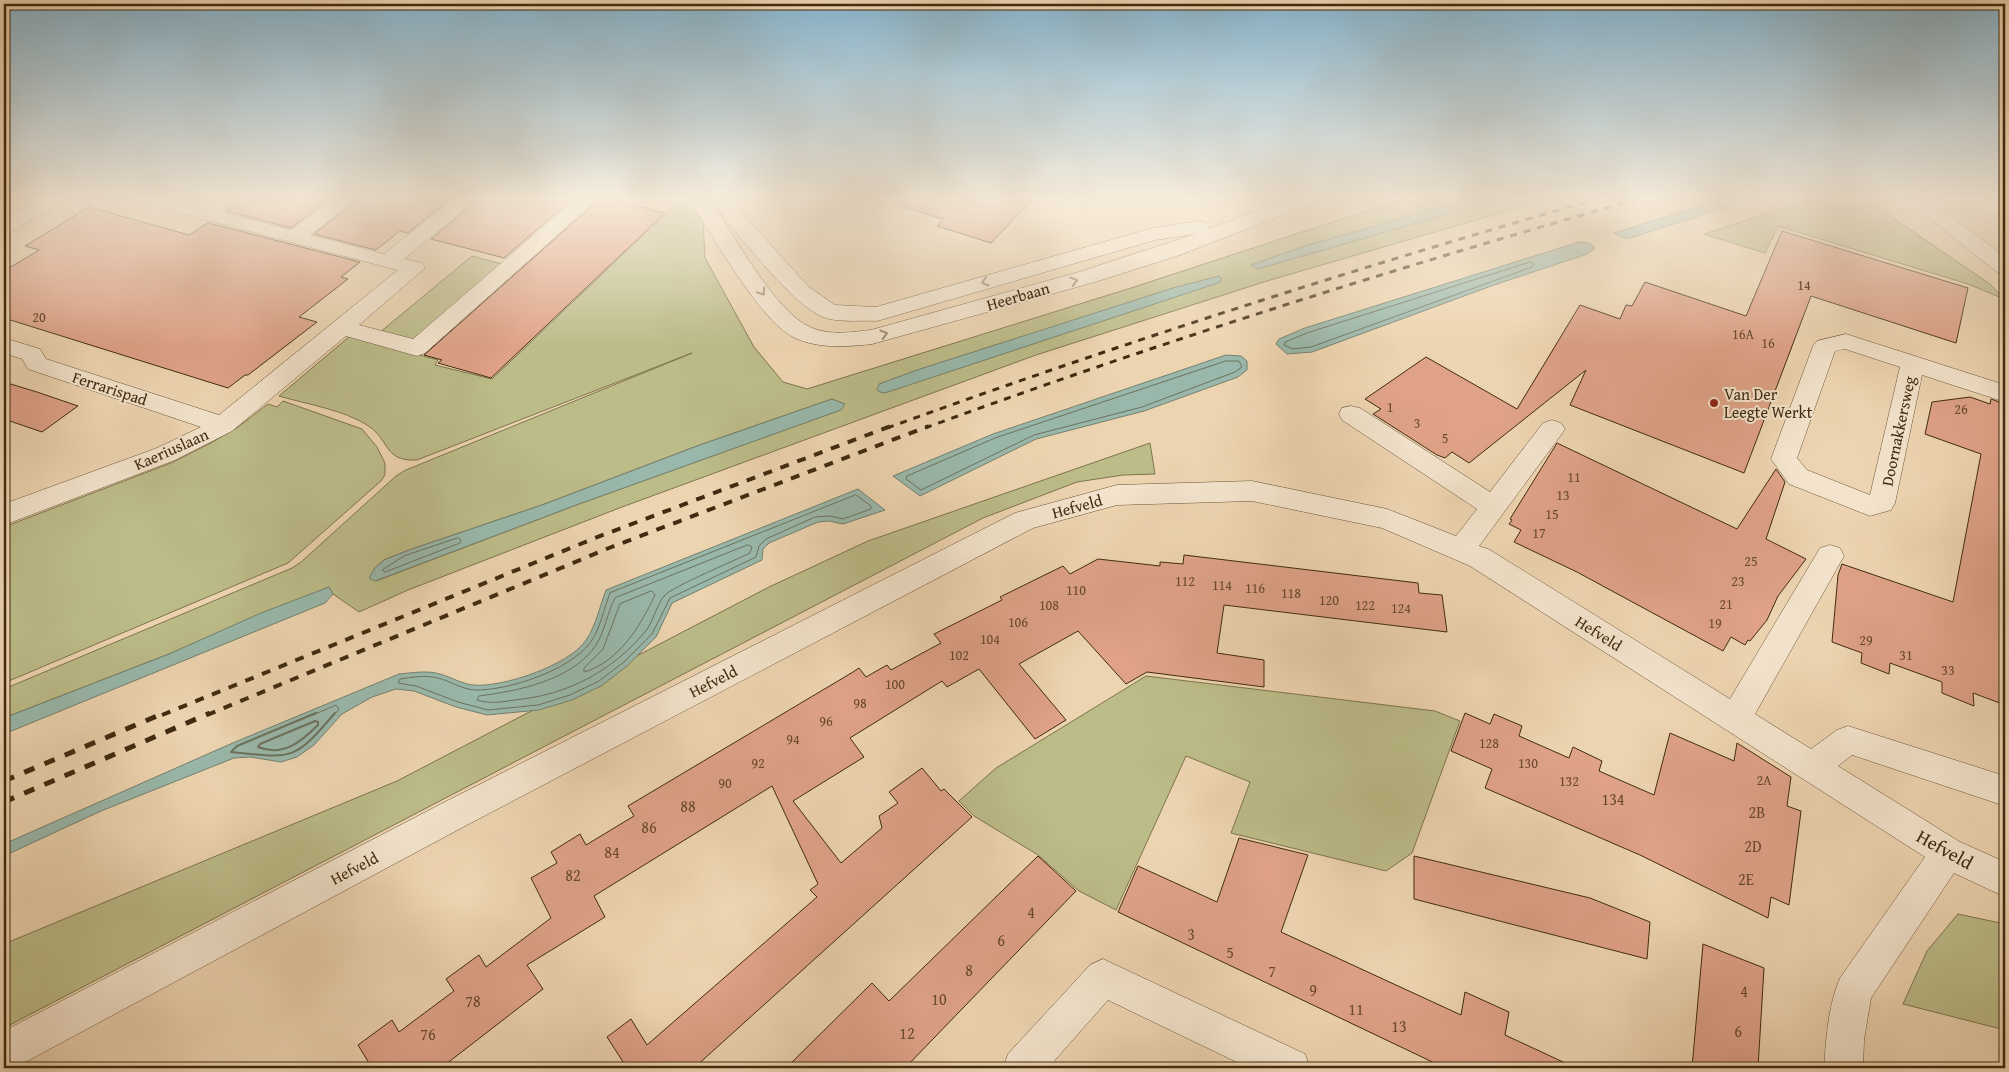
<svg xmlns="http://www.w3.org/2000/svg" width="2009" height="1072" viewBox="0 0 2009 1072" font-family="'Gentium Book Plus',serif">
<style>
.green{fill:#bcbc89;stroke:#7e744c;fill-rule:evenodd}
.water{fill:#99b8ab;stroke:#75806d}
.lines{fill:none;stroke-linecap:round;stroke-linejoin:round}
.shore-far1{stroke:#6c725e;stroke-width:1}
.shore{stroke:#6c725e;stroke-width:2}
.building{fill:#dfa287;stroke:#402b10}
.minor-casing{stroke:#6b5538;stroke-width:1}
.minor{fill:#f3e3cc;fill-rule:evenodd}
.rail-far2{stroke:#402b10;stroke-width:3;stroke-dasharray:7 7;stroke-linecap:butt}
.rail-far1{stroke:#402b10;stroke-width:4;stroke-dasharray:9 9;stroke-linecap:butt}
.rail{stroke:#402b10;stroke-width:5;stroke-dasharray:11 11;stroke-linecap:butt}
.oneway{stroke:#9a876e}
.poi-dot{fill:#8f2418;stroke:#f3e3cc;stroke-width:2}
.labels{text-anchor:middle;dominant-baseline:central;stroke-width:4;stroke-linejoin:round;paint-order:stroke}
.number-label{font-size:14px;fill:#68492e}
.street-label{font-size:16px;fill:#402b10;stroke:#f3e3cc}
.poi-label{font-size:16px;fill:#402b10;stroke:#f3e3cc;text-anchor:start}
.near-number-label{font-size:16px;fill:#68492e}
.near-street-label{font-size:19px;fill:#402b10;stroke:#f3e3cc}
</style>
<rect width="100%" height="100%" fill="#edd4b0"/>
<filter id="stains"><feTurbulence type="fractalNoise" baseFrequency=".004" numOctaves="4"/><feColorMatrix values="0 0 0 0 .2 0 0 0 0 .09 0 0 0 0 .02 0 0 0 .5 -.17"/></filter>
<radialGradient id="worn" r=".72"><stop offset=".6" stop-color="#630" stop-opacity="0"/><stop offset="1" stop-color="#630" stop-opacity=".3"/></radialGradient>
<path class="green" d="M1409 197H1555L1267 281 1036 355 622 507 408 590 359 612 333 594 329 587 169 654 4 718V689L292 568 301 562 396 476 406 470 692 353 417 460C383 462 390 439 367 425 344 410 306 404 279 396L350 336 438 360 435 365 492 379 678 202 684 204 703 220 705 258 754 347 783 382 807 389 1131 288ZM832 399 844 404 840 410 579 504 376 581 370 578 375 568 384 560 409 550 542 505 697 446Z
M1819 197H1862L1990 284 2004 299 1968 284 1778 226 1765 253 1704 234Z
M472 256 502 264 411 342 379 333Z
M283 401 362 429 377 447 385 463V475L381 481 288 563 4 683V527L171 463 211 443 238 427 268 404 277 407Z
M1150 443 1155 474 1123 475 1077 482 983 518 4 1028V944L397 781 769 587 868 541Z
M1146 676 1435 711 1460 721 1412 853 1386 871 1231 833 1250 782 1186 756 1116 910 1079 891 1038 855 974 816 959 801 996 768Z
M1958 914 2005 924V1030L1903 1004 1927 951Z"/>
<path class="water" d="M1478 197H1506L1265 267 1258 269 1251 265 1305 246Z
M1728 197H1759L1627 239 1614 233Z
M1579 242 1589 243 1595 248 1587 254 1494 285 1312 352 1287 354 1276 344 1279 339 1305 328Z
M1219 276 1221 278V282L888 392 882 393 877 390 879 384 917 370 1173 288Z
M1226 355 1241 356 1247 361V370L1238 377 1144 411 1036 439 920 496 893 476 993 434Z
M832 399 845 404 841 410 579 504 375 581 369 578 375 568 384 560 409 550 542 505 697 446Z
M858 489 885 510 843 524 829 521 818 522 769 543 763 549 762 560 672 603 656 637 627 666 601 686 572 700 539 710 487 715 456 707 414 691 396 689 372 697 342 714 314 745 297 757 281 762 250 757 234 758 101 811 4 856V844L235 742 399 674C412 673 426 670 440 674 451 677 462 684 473 685 502 688 570 665 586 640 596 626 600 605 606 590Z
M329 587 333 594 325 603 4 734V718L169 654 261 613Z"/>
<g class="lines">
<path class="shore-far1" d="M1531 262 1534 264 1532 267 1311 347 1293 349 1284 345 1285 342 1307 333Z
M1226 361H1239L1242 367 1235 372 1142 407 1034 435 921 490 906 479 907 476 995 438Z
M856 495 871 506V509L843 519 830 516 815 517 766 539 759 546 756 557 670 598 652 634 624 662 599 681 570 695 538 705 488 710 458 702 416 686 398 683 400 679C413 677 425 675 438 678 450 681 462 689 474 690 508 691 570 670 590 643 600 630 604 608 610 593Z
M458 538 461 540 460 543 385 572 382 570 404 556Z
M748 545 752 547 750 553C736 560 672 587 665 595 656 605 654 621 645 632 611 672 567 695 515 700 501 702 490 704 477 700L479 696C518 691 573 680 596 645 605 631 607 613 615 598Z
M652 591 655 595C641 625 619 662 584 672V668L603 649 620 604Z
M313 715 336 705 339 709 334 715"/>
<path class="shore" d="M316 713 237 746 231 752C293 758 293 762 335 713
M315 721 318 722V725C301 742 283 757 258 747L260 744Z"/>
</g>
<path class="building" d="M247 197H332L291 228 226 211Z
M361 197H453L408 233 400 231 376 250 314 234Z
M481 197H575L504 258 431 239Z
M602 197 665 213 491 378 438 363 442 360 424 355Z
M895 197H1035L991 243 937 226 943 219 894 204Z
M89 207 189 235 208 223 360 262 341 277 348 279 299 317 317 322 248 375H245L228 388 4 318V271L39 250 25 246Z
M1782 231 1968 288 1956 343 1811 296 1744 473 1570 405 1586 370 1469 463 1452 452 1445 458 1437 455 1373 414 1381 409 1365 399 1426 357 1517 409 1580 305 1620 319 1626 305 1632 306 1645 282 1746 316Z
M4 382 37 392 78 406 42 432 4 419Z
M1970 397 1990 404 1991 399 2005 404V705L1973 693 1974 706 1942 693V682L1890 663 1889 674 1861 663 1862 653 1832 642 1838 575 1842 564 1953 602 1981 454 1925 434 1932 402Z
M1557 443 1737 529 1776 469 1785 482 1766 539 1806 559 1778 596 1767 620 1750 641 1748 640 1745 645 1731 637 1723 651 1577 572 1514 542 1521 530 1509 524 1512 520 1510 519Z
M1184 555 1418 583 1419 593 1442 595 1447 632 1224 605 1217 653 1264 660V687L1147 672 1126 684 1078 631 1019 664 1066 720 1035 739 979 669 947 687 942 681 850 738 864 757 793 801 841 863 882 828 879 816 898 803 889 792 922 768 941 791 944 789 972 817 694 1068H621L625 1065 607 1037 631 1019 647 1045 817 897 810 890 818 884 772 786 594 896 605 917 527 965 543 989 441 1068H372L358 1045 392 1020 399 1032 454 991 446 979 479 955 486 967 551 918 531 878 557 863 551 852 580 834 586 845 634 816 628 806 853 672 859 668 866 677 887 665 891 670 941 643 934 634 1002 600 1000 597 1063 566 1070 574 1098 559 1160 566V562L1183 564Z
M1465 713 1490 724 1494 714 1522 726 1519 736 1569 758 1573 747 1602 761 1599 771 1654 795 1670 733 1734 761 1737 743 1791 777 1787 806 1801 811 1789 905 1771 897 1768 918 1640 855 1485 788 1492 769 1451 751Z
M1239 838 1308 855 1281 932 1461 1015 1465 992 1509 1012 1505 1035 1576 1068H1445L1118 912 1138 866 1217 902Z
M1038 856 1076 891 905 1068H786L872 983 889 1001Z
M1414 856 1590 898 1650 922 1647 959 1414 899Z
M1703 944 1764 968 1758 1068H1692Z"/>
<g class="lines">
<g class="minor-casing">
<path id="minor" d="M41 197H66L63 201 11 232 4 234V219Z
M130 197H165L201 207 216 197H240L221 212 291 230 336 197H359L310 235 384 254 456 197H479L404 259 422 263 425 268 359 325 413 339 578 197H600L425 353 417 356 346 336 232 431 175 460 4 525V504L157 448 201 427 28 369 22 359 4 353V338L40 349 46 359 219 415 398 270 133 201Z
M688 197 729 199 809 287 835 305 876 307 1153 228 1200 221 1207 223 1209 229 1292 197H1321L1318 201 1180 255 1095 282 872 344C846 347 817 349 793 337 759 320 710 231 688 197ZM715 207C740 236 791 304 823 317 838 323 861 320 877 321L1155 240 1195 234 1079 272 871 330C852 332 829 336 810 327 776 312 736 239 715 207Z
M1895 197H1921L1938 206 2005 257V273L1997 272 1924 214 1898 201Z
M1846 334 2005 385V402L1922 375 1895 503 1891 510 1870 516 1789 484 1771 459 1813 346 1817 341ZM1845 349 1900 367 1870 495 1807 470 1797 458 1835 351Z
M1351 406 1360 408 1490 492 1543 423 1552 420 1561 423 1565 429 1561 435 1479 546 1490 550 1730 699 1820 548 1830 545 1840 548 1844 556 1755 714 1811 749 1837 730 1848 726 2005 776V806L1852 755 1838 766 1960 842 2005 862V897L1954 873 1871 998 1864 1040 1863 1068H1824C1826 1038 1828 1006 1840 978L1925 857 1470 566 1382 528 1252 501 1117 505 1033 528 465 826 18 1066 4 1068V1031L441 804 1015 513 1117 485 1252 481 1387 509 1456 536 1477 509 1342 420 1339 414 1342 408Z
M1103 959 1305 1054 1310 1068H1249L1108 1000 1048 1068H1003L1008 1054 1090 965Z"/>
</g>
<use href="#minor" class="minor"/>
<path class="rail-far2" d="M887 428C1124 342 1362 266 1604 197
M925 428C1162 341 1402 266 1645 197"/>
<path class="rail-far1" d="M162 715 595 538 891 426
M207 715 609 548 929 426"/>
<path class="rail" d="M4 781 164 713
M4 802 210 713"/>
</g>
<defs><path id="oneway-chevron" d="M-2-3.5L2.5 0L-2 3.5" fill="none" stroke-width="1.6" stroke-linecap="round" stroke-linejoin="round" transform="scale(1.25)"/></defs>
<g class="oneway">
<use href="#oneway-chevron" transform="translate(1074 281) rotate(-16)"/>
<use href="#oneway-chevron" transform="translate(985 282) rotate(163)"/>
<use href="#oneway-chevron" transform="translate(762 292) rotate(56)"/>
<use href="#oneway-chevron" transform="translate(884 334) rotate(-16)"/>
</g>
<linearGradient id="sky" x2="0" y2="1"><stop stop-color="#88b6d0"/><stop offset="0.57" stop-color="#f7ecdb"/><stop offset="1" stop-color="#f7ecdb" stop-opacity="0"/></linearGradient>
<rect width="2009" height="347" fill="url(#sky)"/>
<circle class="poi-dot" cx="1714" cy="403" r="5"/>
<g class="labels">
<g class="number-label">
<text x="1804" y="285">14</text>
<text x="39" y="317">20</text>
<text x="1743" y="334">16A</text>
<text x="1768" y="343">16</text>
<text x="1390" y="407">1</text>
<text x="1961" y="409">26</text>
<text x="1417" y="423">3</text>
<text x="1445" y="438">5</text>
<text x="1574" y="477">11</text>
<text x="1563" y="495">13</text>
<text x="1552" y="514">15</text>
<text x="1539" y="533">17</text>
<text x="1751" y="561">25</text>
<text x="1185" y="581">112</text>
<text x="1738" y="581">23</text>
<text x="1222" y="585">114</text>
<text x="1255" y="588">116</text>
<text x="1076" y="590">110</text>
<text x="1291" y="593">118</text>
<text x="1329" y="600">120</text>
<text x="1726" y="604">21</text>
<text x="1049" y="605">108</text>
<text x="1365" y="605">122</text>
<text x="1401" y="608">124</text>
<text x="1018" y="622">106</text>
<text x="1715" y="623">19</text>
<text x="990" y="639">104</text>
<text x="1866" y="640">29</text>
<text x="959" y="655">102</text>
<text x="1906" y="655">31</text>
<text x="1948" y="670">33</text>
<text x="895" y="684">100</text>
<text x="860" y="703">98</text>
<text x="826" y="721">96</text>
<text x="793" y="739">94</text>
<text x="1489" y="743">128</text>
<text x="758" y="763">92</text>
<text x="1528" y="763">130</text>
<text x="1764" y="780">2A</text>
<text x="1569" y="781">132</text>
<text x="725" y="783">90</text>
</g>
<g class="street-label">
<text transform="translate(1018 296) rotate(-16)">Heerbaan</text>
<text transform="translate(110 388) rotate(18)">Ferrarispad</text>
<text transform="translate(1898 431) rotate(-78)">Doornakkersweg</text>
<text transform="translate(171 449) rotate(-24)">Kaeriuslaan</text>
<text transform="translate(1077 506) rotate(-15)">Hefveld</text>
<text transform="translate(1599 633) rotate(32)">Hefveld</text>
<text transform="translate(713 681) rotate(-27)">Hefveld</text>
<text transform="translate(354 868) rotate(-28)">Hefveld</text>
</g>
<g class="poi-label">
<text x="1724" y="394">Van Der<tspan x="1724" dy="18">Leegte Werkt</tspan></text>
</g>
<g class="near-number-label">
<text x="1613" y="799">134</text>
<text x="688" y="806">88</text>
<text x="1757" y="812">2B</text>
<text x="649" y="827">86</text>
<text x="1753" y="846">2D</text>
<text x="612" y="852">84</text>
<text x="573" y="875">82</text>
<text x="1746" y="879">2E</text>
<text x="1031" y="912">4</text>
<text x="1191" y="934">3</text>
<text x="1001" y="940">6</text>
<text x="1230" y="952">5</text>
<text x="969" y="970">8</text>
<text x="1272" y="971">7</text>
<text x="1313" y="990">9</text>
<text x="1744" y="991">4</text>
<text x="939" y="999">10</text>
<text x="473" y="1001">78</text>
<text x="1356" y="1009">11</text>
<text x="1399" y="1026">13</text>
<text x="1738" y="1031">6</text>
<text x="907" y="1033">12</text>
<text x="428" y="1034">76</text>
</g>
<g class="near-street-label">
<text transform="translate(1945 849) rotate(29)">Hefveld</text>
</g>
</g>
<rect width="2009" height="1072" fill="none" stroke="#edd4b0" stroke-width="20"/>
<rect x="5" y="5" width="1999" height="1062" fill="none" stroke="#402b10" stroke-width="2.5"/>
<rect x="10" y="10" width="1989" height="1052" fill="none" stroke="#402b10"/>
<rect width="100%" height="100%" filter="url(#stains)"/>
<rect width="100%" height="100%" fill="url(#worn)"/>
</svg>
